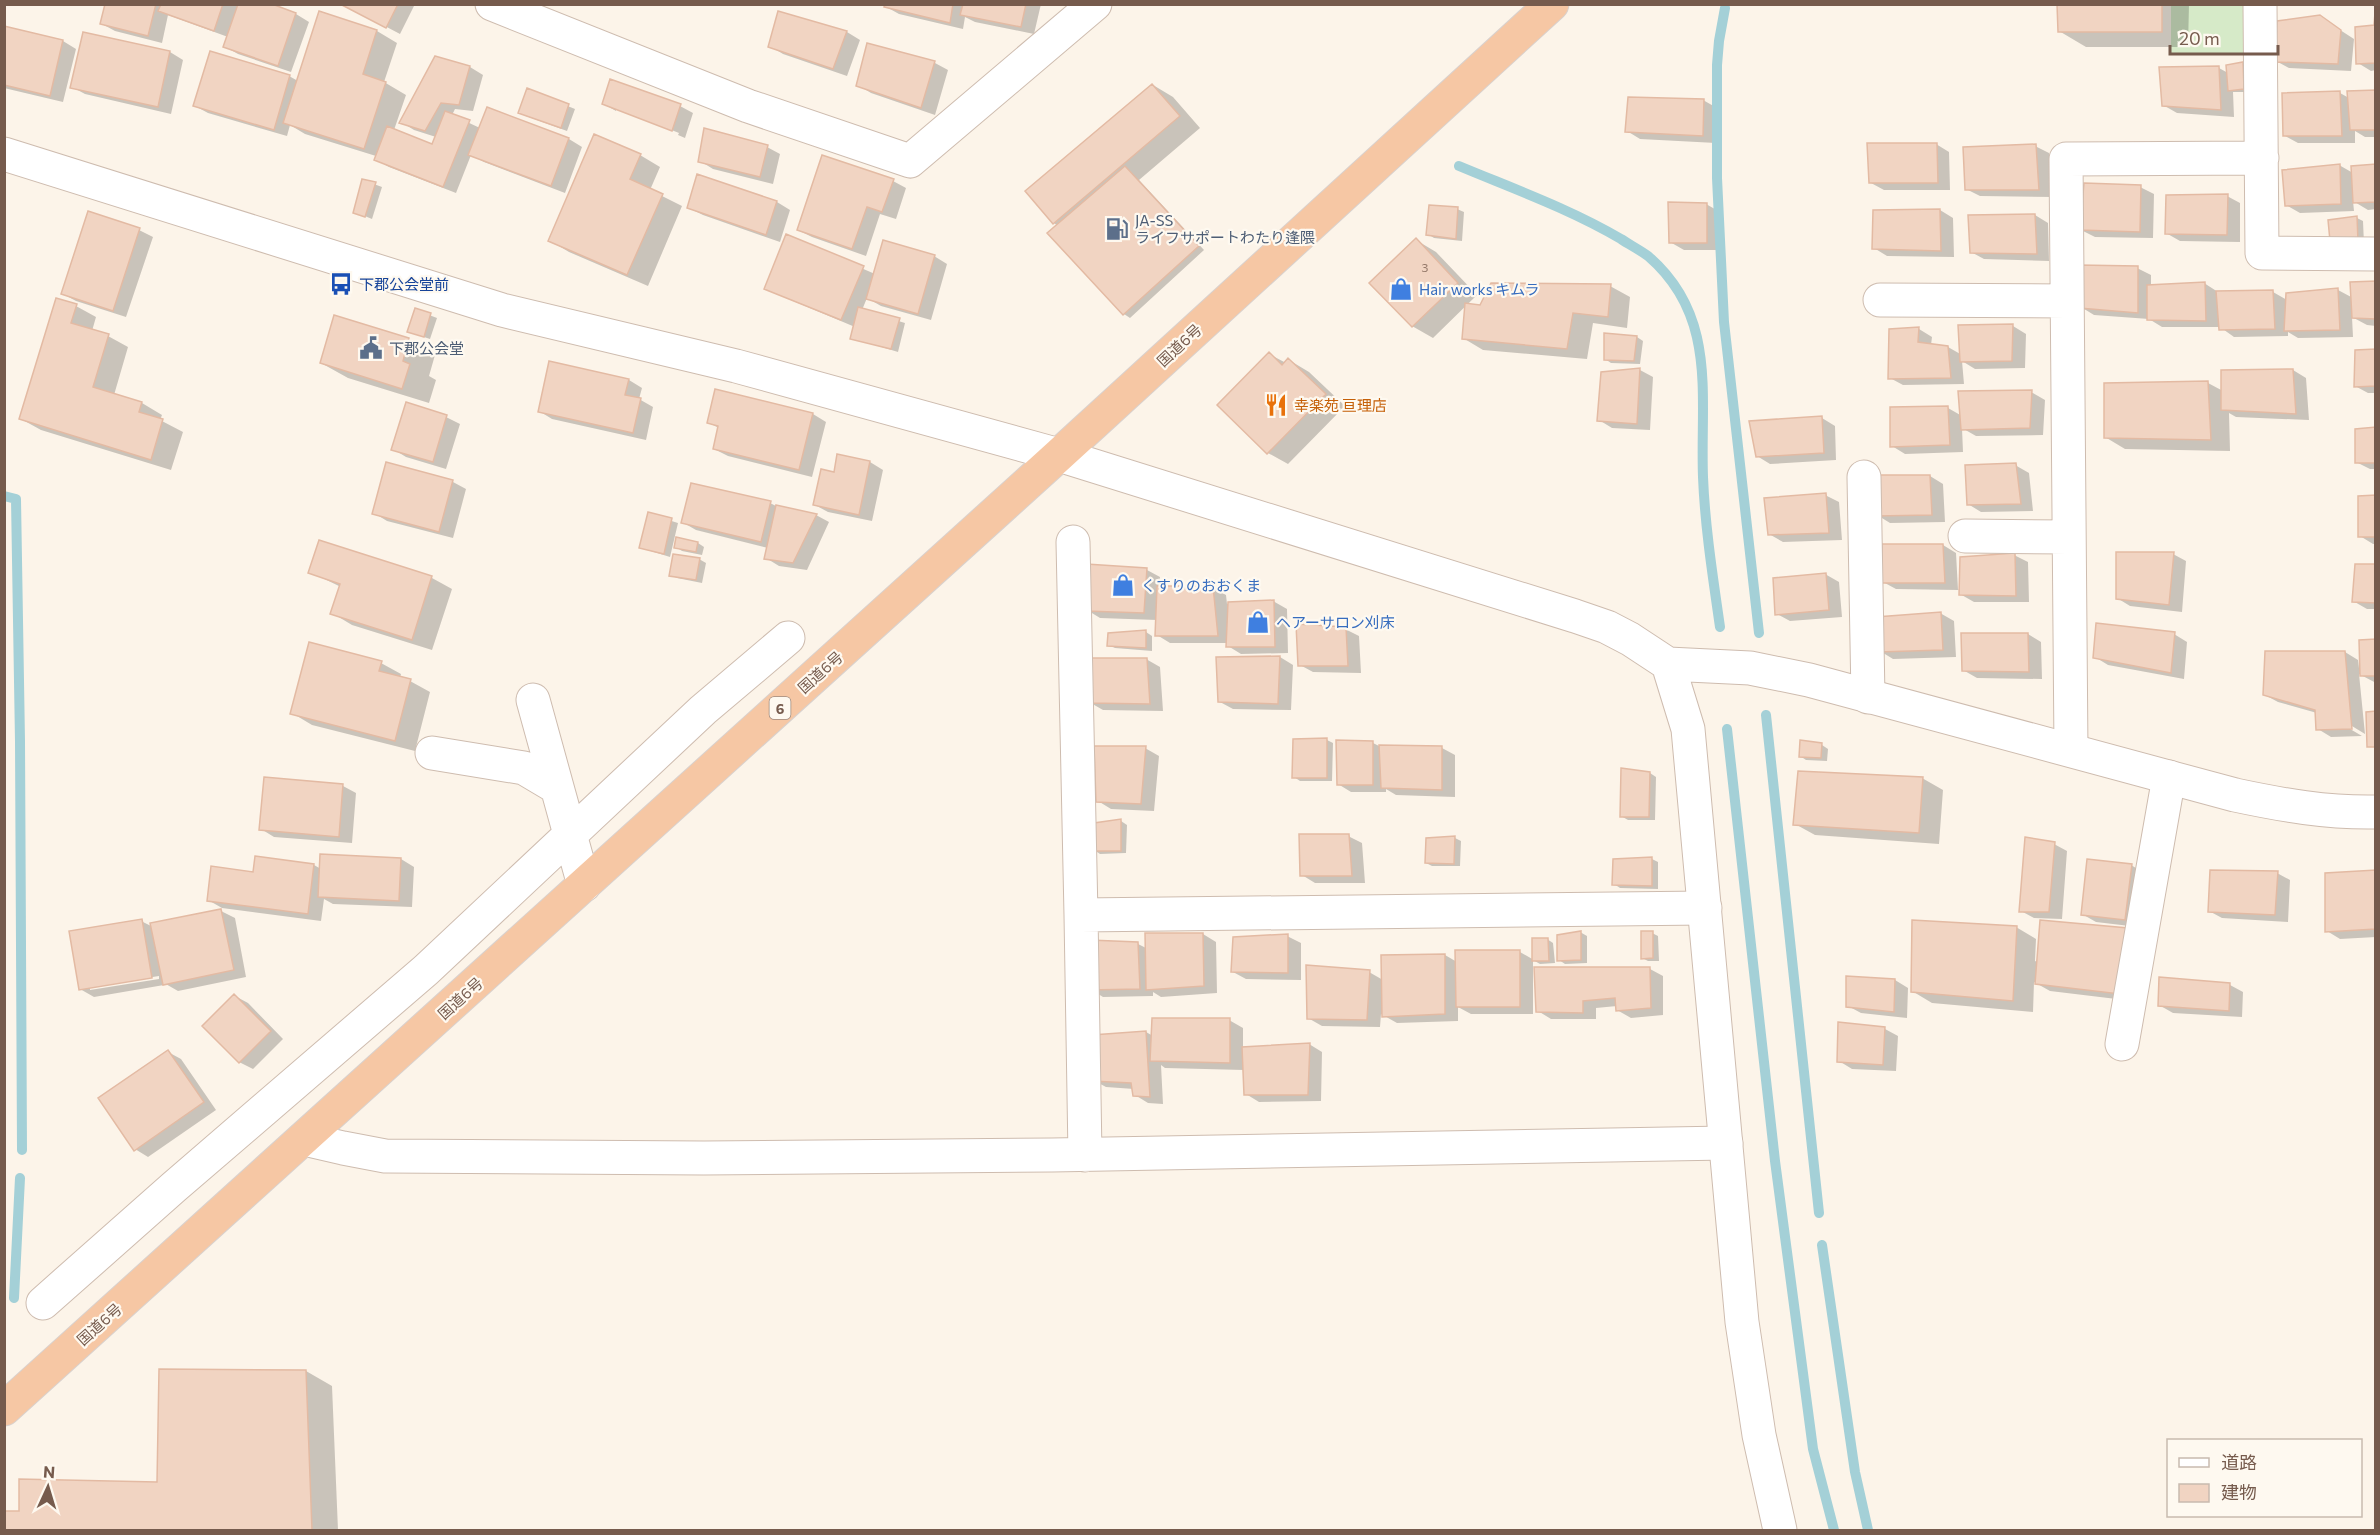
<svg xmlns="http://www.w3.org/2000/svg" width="2380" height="1535" viewBox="0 0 2380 1535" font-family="Commissioner,'Noto Sans JP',sans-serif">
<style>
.green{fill:#d6eac8}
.shadow{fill:#0003;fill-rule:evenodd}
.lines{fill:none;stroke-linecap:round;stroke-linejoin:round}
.stream{stroke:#a4d0d7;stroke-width:10}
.building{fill:#f1d4c2;stroke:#e3baa3;stroke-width:1.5}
.minor-casing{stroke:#cebcaf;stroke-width:35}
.tertiary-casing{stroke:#cebcaf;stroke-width:35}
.trunk-casing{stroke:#d9d1cd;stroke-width:35}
.minor{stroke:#fff;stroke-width:33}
.tertiary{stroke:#fff;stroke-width:33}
.trunk{stroke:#f6c7a4;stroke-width:33}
.labels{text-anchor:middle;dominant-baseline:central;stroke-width:4.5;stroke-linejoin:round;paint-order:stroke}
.number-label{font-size:12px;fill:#95796a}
.shield{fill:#fef9f0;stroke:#9f8a7e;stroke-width:1.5}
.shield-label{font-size:14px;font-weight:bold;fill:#765b4d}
.service-label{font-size:15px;fill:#4e5e75;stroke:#fef9f0;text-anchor:start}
.transit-label{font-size:15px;fill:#164399;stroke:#fef9f0;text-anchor:start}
.shop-label{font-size:15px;fill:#366cbe;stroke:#fef9f0;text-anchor:start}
.street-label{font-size:15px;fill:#765b4d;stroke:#fef9f0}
.food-label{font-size:15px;fill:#c56008;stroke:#fef9f0;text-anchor:start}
</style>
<rect width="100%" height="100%" fill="#fcf4e9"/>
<path class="green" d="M2171 5H2243V55L2171 54Z"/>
<path class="shadow" d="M107 4H268L296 14 309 22 291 72 238 54 224 46 228 37 168 15 162 43 115 31 102 24Z
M343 4H415L400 34Z
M881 4H1041L1034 34 975 22 965 17 963 29 899 14Z
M2059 4H2189L2188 47H2086L2059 31Z
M320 13 377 31 397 43 384 82 406 95 394 130 433 146 436 137 414 130 401 122 436 58 470 67 483 75 473 111 455 109 452 115 480 128 488 109 569 139 582 147 565 193 484 162 471 155 456 193 389 167 375 159 376 156 305 134 290 125 287 136 208 113 195 106 289 76 298 81Z
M779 13 847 32 860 40 847 76 783 54 770 46Z
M2320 17 2354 39 2351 71 2289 68 2276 61Z
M2376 22V70L2371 71 2358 63Z
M4 27 63 41 76 49 63 102 4 88Z
M84 33 170 52 183 60 171 114 85 94 72 87Z
M868 45 935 63 948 70 935 115 871 93 858 85Z
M2243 63 2249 67 2250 92H2233L2234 117 2177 113 2163 105 2219 68 2228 73Z
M1153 85 1173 97 1200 128 1139 180 1204 250 1130 318 1124 314 1058 226 1054 223Z
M528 90 575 109 567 131 526 116Z
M2376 91V137H2365L2355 131V143H2298L2285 136 2340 93 2349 98Z
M1703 100 1717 108 1716 143 1640 139 1627 131Z
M604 104 680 106 693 113 685 138 678 135 679 133 616 108V111Z
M1936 144 1949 152 1950 190H1884L1871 183Z
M2035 146 2049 153 2052 197 1980 196 1966 189Z
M767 147 780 154 773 184 713 169 700 161Z
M640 155 660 167 650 190 682 206 648 286 569 252 549 240Z
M2339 165 2353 173 2376 166V209L2368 210 2353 201 2354 211 2300 213 2286 205Z
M698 176 777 202 790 210 780 242 703 215 689 208Z
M363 180 382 187 372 219 355 212Z
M893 181 906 188 896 219 880 214 866 256 812 237 798 230Z
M2140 187 2154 194 2153 238 2095 237 2081 230Z
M2227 196 2240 203V242L2180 241 2166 233Z
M1706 204 1720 212V250H1684L1670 242Z
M1457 209 1464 212 1462 241 1434 238 1428 234Z
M1940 210 1953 218 1954 257 1887 256 1874 248 1875 211Z
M2035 215 2048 223 2049 261 1984 259 1971 252Z
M2357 218 2363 221 2364 244 2330 221Z
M139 230 153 237 126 317 76 301 63 294Z
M787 236 875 274 934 256 947 264 931 320 881 306 867 298 862 310 905 323 898 352 852 338 855 327 779 295 766 288Z
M1416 240 1436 252 1477 295 1433 338 1412 326Z
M2137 268 2151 275V287L2204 283 2218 292H2273L2287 300 2338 290 2353 298 2376 282V326L2367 325 2352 317 2353 337 2298 338 2288 332V336L2234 337 2220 327H2162L2149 319 2094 315 2081 307Z
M1610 286 1630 297 1627 328 1593 323 1587 359 1483 350 1463 338 1481 306Z
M76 306 96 317 92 331 108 336 128 347 114 395 142 403 162 415 160 420 183 432 171 470 41 430 21 419Z
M416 310 437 318 430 339 409 332Z
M335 317 409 340 435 355 429 376 436 380 429 403 348 378 321 363Z
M2013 326 2026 334 2025 368 1975 369 1962 361 1964 384 1903 385 1890 378 1919 329 1932 337 1931 345 1948 347 1962 355Z
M1605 335 1637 337 1643 341 1640 364 1611 363 1605 359Z
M2376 350V393H2368L2355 386Z
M1269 354 1286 363 1289 360 1309 372 1345 406 1288 464 1268 453Z
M1640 370 1653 377 1650 430 1612 428 1599 420Z
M2293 370 2306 378 2309 420 2236 417 2229 413 2230 451 2125 449 2105 437 2208 383 2223 391Z
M629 380 642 388 639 399 653 407 646 440 552 419 539 411Z
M2031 392 2045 400 2043 435 1976 436 1962 428 1963 452 1905 454 1892 446 1948 408 1962 416Z
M813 414 826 422 812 477 728 456 714 449 719 428 709 423Z
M446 417 460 424 446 469 406 457 393 449Z
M1822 418 1835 426 1836 460 1770 464 1757 456Z
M2376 429V469H2370L2356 462Z
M838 456 870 462 883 470 872 521 828 512 815 505 835 473Z
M387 464 453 482 466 489 453 538 387 521 374 513Z
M2015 465 2029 473 2033 511 1981 512 1968 504Z
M1930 476 1943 484 1945 522 1890 523 1877 515Z
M1825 495 1839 502 1842 540 1783 542 1769 534Z
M2376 497V544H2373L2360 536Z
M770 503 778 507 816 515 829 522 807 570 779 566 766 558 768 548 696 530 682 522Z
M649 514 678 523 670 557 641 548Z
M320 542 432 578 452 589 432 650 352 625 332 613 341 587 310 572Z
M698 543 704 547 702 555 682 551 676 547Z
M1883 545H1943L1956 553 1958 590 2014 555 2028 562 2029 602H1974L1960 594V590L1896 589 1883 582Z
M2173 554 2186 561 2182 612 2130 606 2117 598Z
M699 559 706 563 702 583 677 578 671 575Z
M2376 565V609H2367L2353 601Z
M1087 566 1147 570 1160 577 1159 588H1213L1226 595 1227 604 1273 601 1287 609 1288 653 1241 654 1228 646V643H1170L1157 635V620L1100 618 1087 610Z
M1825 574 1839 582 1842 617 1790 621 1777 614Z
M1940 613 1954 621 1956 657 1893 659 1880 651Z
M1345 629 1359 636 1361 673 1313 672 1300 665Z
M1146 632 1152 636V651L1115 648 1109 645V634Z
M2028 634 2041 642 2042 679 1977 678 1963 670Z
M2174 634 2187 642 2184 679 2108 665 2095 657Z
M2376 641V683L2359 674 2365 734 2347 723 2345 726 2362 736 2331 737 2318 729 2317 713 2278 702 2265 695 2345 652 2358 660 2359 668 2361 667Z
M1280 657 1293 665 1291 710 1233 709 1220 702Z
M1146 659 1160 667 1163 711 1103 710 1089 702Z
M381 663 401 674 400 678 410 681 430 692 415 751 312 725 292 713Z
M1295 740H1327L1333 743 1332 781H1300L1294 777Z
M1373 743 1379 746 1442 748 1455 755V797L1396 795 1386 789V792H1351L1338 784Z
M1822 745 1828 749 1827 761 1806 760 1800 756Z
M1145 748 1159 756 1154 811 1111 809 1098 801Z
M1650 773 1656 777 1655 820H1628L1621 816Z
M1922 778 1943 790 1939 844 1815 835 1795 824Z
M343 786 356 793 352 843 274 837 261 829Z
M1121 821 1127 825 1126 853 1100 854 1094 850Z
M1348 836 1362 843 1365 883H1315L1302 875Z
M1455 838 1461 841 1460 866H1432L1426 863Z
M2054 844 2067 851 2062 919 2034 918 2021 911Z
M322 856 401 859 414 867 412 907 333 904 324 899 321 921 222 908 208 900 255 874 314 865 321 869Z
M1652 859 1658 862V889L1620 888 1614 884Z
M2131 865 2144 873 2138 927 2096 922 2082 914Z
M2376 872V937L2340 939 2327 931Z
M2277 873 2290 880 2288 922 2222 918 2209 911Z
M221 911 235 918 246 977 178 991 164 983V985L94 997 80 989 141 921 153 927ZM159 976V979L90 990V987Z
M2016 927 2036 939 2035 961 2133 1001 2050 991 2034 982 2033 1012 1932 1003 1912 991Z
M1580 932 1587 936V963L1565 964 1559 960Z
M1652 933 1658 936 1659 961H1648L1642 958Z
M1203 934 1216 942 1217 993 1161 997 1153 992V996L1103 997 1090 989 1138 944 1146 948Z
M1287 936 1301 943V980L1246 979 1233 972Z
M1547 939 1553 943 1555 963 1540 964 1533 960V1014H1471L1458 1007V1021L1397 1023 1381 1014 1380 1027 1322 1026 1308 1018 1369 972 1383 980 1445 955 1457 962 1520 952 1534 960Z
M1650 969 1663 976V1015L1631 1018 1617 1010V1006L1596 1008V1019H1551L1538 1011Z
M2160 979 2230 985 2243 992 2242 1017 2173 1013 2159 1005Z
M1895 980 1908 988 1907 1018 1861 1013 1848 1006Z
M235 996 248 1003 283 1039 253 1069 239 1062Z
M1229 1020 1243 1028V1049L1309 1044 1322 1052 1321 1101 1259 1102 1246 1094 1244 1070 1165 1068 1161 1065 1163 1104 1148 1103 1135 1095 1134 1089 1106 1087 1093 1080 1146 1032 1153 1036Z
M1885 1029 1898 1036 1896 1071 1852 1069 1839 1061Z
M168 1052 181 1059 216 1110 148 1157 135 1149Z
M306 1371 332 1386 338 1530H4V1512H20L159 1483Z"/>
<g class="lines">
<path class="stream" d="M1725 8 1719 41 1717 65V178L1724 322 1759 633
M1459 166C1514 189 1570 209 1621 239 1630 245 1640 250 1648 256 1718 316 1700 396 1703 477 1705 527 1713 578 1720 627
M4 496 16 499 20 741 22 1150
M1766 715 1819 1213
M1727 729 1775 1161 1813 1449 1834 1530
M1822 1245 1855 1472 1868 1530
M14 1298 20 1178"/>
</g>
<path class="building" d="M105 4H156L148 36 100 24Z
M161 4H223L214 31 158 11Z
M238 4H272L296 13 278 66 223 47Z
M340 4H398L386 28Z
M885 4H953L950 23 884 7Z
M963 4H1026L1021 27 960 15Z
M2057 4H2162V32H2058Z
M319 11 377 30 363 74 386 82 364 149 283 123Z
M778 11 847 31 833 69 768 47Z
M2375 13 2376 63 2356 64 2355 27 2374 25Z
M2320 15 2341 30 2338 64 2275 62 2277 21Z
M4 26 63 40 50 96 4 85Z
M83 32 170 51 158 107 70 88Z
M867 43 935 61 921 108 856 86Z
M210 51 290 75 274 130 193 106Z
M435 56 470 66 459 105 441 103 425 131 399 123Z
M2243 62 2244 89 2228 91 2226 65Z
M2219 66 2221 110 2162 106 2159 67Z
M610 79 681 104 672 131 602 104Z
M1152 84 1180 116 1053 224 1025 191Z
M527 88 569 104 561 128 518 113Z
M2376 90V130H2350L2347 91Z
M2340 91 2342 136H2283L2282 93Z
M1628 97 1704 99 1703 136 1625 132Z
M487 107 569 138 551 186 468 155Z
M445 111 470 120 443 187 374 160 387 126 432 144Z
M704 128 768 145 760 177 698 162Z
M594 134 641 154 630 179 663 194 627 275 548 241Z
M1867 143H1937L1938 183H1869Z
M2036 144 2039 190H1965L1963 147Z
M822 155 894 179 882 212 867 207 852 249 797 230Z
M2340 164 2341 204 2285 206 2282 170Z
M2376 164V202L2353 203 2351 166Z
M1125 166 1199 246 1123 315 1047 233Z
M697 174 777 201 766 235 687 208Z
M362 179 376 182 365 217 353 213Z
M2084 183 2141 185 2140 232 2080 230Z
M2228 194 2227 235 2165 234 2166 195Z
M1668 202 1707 203V243H1669Z
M1429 205 1458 207 1456 239 1426 235Z
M1940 209 1941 251 1872 249 1873 210Z
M88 211 140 228 113 311 61 294Z
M2035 214 2037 254 1970 253 1968 215Z
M2357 216 2358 242 2330 241 2328 220Z
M786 234 864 266 841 320 764 289Z
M1416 238 1458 283 1412 327 1369 283Z
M883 240 935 255 918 314 866 299Z
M2078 265 2138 266V313L2079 308Z
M2376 281V319L2352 318 2350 282Z
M2205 282 2206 321 2147 320V285Z
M1491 283 1611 284 1608 317 1573 313 1567 349 1462 339 1465 303 1480 305Z
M2338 288 2340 330 2284 331 2286 293Z
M2273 290 2275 329 2219 330 2216 291Z
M56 298 77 304 71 323 109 334 93 387 142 402 139 412 163 419 151 460 19 419Z
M858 307 900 318 891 349 850 339Z
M415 308 431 313 424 337 407 332Z
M334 315 409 338 403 361 410 364 402 389 320 363Z
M2013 324 2012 361 1960 362 1958 325Z
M1919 327 1918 342 1948 346 1951 378 1888 379 1889 329Z
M1604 333 1637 336 1634 361 1604 360Z
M2376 349V386L2354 387 2355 350Z
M1269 352 1282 365 1288 358 1326 394 1267 454 1217 405Z
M549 361 629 379 625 395 641 398 633 433 538 412Z
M1640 368 1637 424 1597 421 1601 372Z
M2293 369 2296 414 2221 410V370Z
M2208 381 2211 440 2104 438V383Z
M715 389 813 413 799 470 713 449 718 426 707 423Z
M2032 390 2030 428 1961 430 1958 391Z
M406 402 447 415 433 462 391 450Z
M1948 406 1950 445 1890 447V407Z
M1822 416 1824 453 1756 457 1749 421Z
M2376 427V463H2355V429Z
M837 454 870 461 859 515 813 505 821 469 834 472Z
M386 462 453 480 439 532 372 514Z
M2016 463 2021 504 1967 505 1965 465Z
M1875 475H1930L1932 515 1875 516Z
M691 483 771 501 761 542 681 523Z
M1826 493 1829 533 1768 535 1764 498Z
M2376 495V537H2358V496Z
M776 505 817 514 793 563 764 559Z
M648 512 672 518 664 554 639 548Z
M676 537 698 542 696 552 674 548Z
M319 540 432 576 412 640 330 614 340 584 308 573Z
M1882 544H1943L1945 583H1881Z
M2116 552H2174L2169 605 2116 599Z
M2015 553 2016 596 1959 595 1960 557Z
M673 554 700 558 696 580 669 576Z
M1086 564 1147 568 1144 613 1085 611Z
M2355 564H2376V603L2352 602Z
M1826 573 1829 610 1775 615 1773 578Z
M1157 586H1213L1218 636H1155Z
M1274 600 1275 647H1226L1228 602Z
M1941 612 1943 650 1878 652 1876 617Z
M2096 623 2175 632 2171 673 2093 658Z
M1296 624 1346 627 1348 666H1298Z
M1146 630V648L1107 646 1108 633Z
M1961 633H2028L2029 672 1962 671Z
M2376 639V676H2360L2359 640Z
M309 642 382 661 379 671 411 679 395 741 290 714Z
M2265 651H2345L2352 729 2316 730 2315 710 2263 695Z
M1280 656 1278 704 1218 702 1216 657Z
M1088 658H1147L1150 704 1088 703Z
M2376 711V747H2367L2366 712Z
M1327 738V778H1292L1293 739Z
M1336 740 1373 741V785H1337Z
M1800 740 1822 743 1821 758 1799 757Z
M1379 745 1442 746V790L1381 788Z
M1094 746H1146L1141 804 1096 802Z
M1621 768 1650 772 1649 817H1620Z
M1798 771 1923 777 1919 833 1793 825Z
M264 777 343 784 339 837 259 830Z
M1121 819V851H1092L1094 823Z
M1299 834H1349L1352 876H1300Z
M1455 836 1454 864 1425 863 1426 838Z
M2025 837 2055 842 2049 912H2019Z
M320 854 401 858 399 901 318 897Z
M255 856 314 864 308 914 207 901 211 866 253 872Z
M1652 857V886L1612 885 1613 859Z
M2087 859 2132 864 2125 920 2081 915Z
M2210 870 2278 871 2275 915 2208 912Z
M2376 870V929L2325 932V873Z
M221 909 234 970 163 985 150 923Z
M142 919 152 978 79 990 69 931Z
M1912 920 2017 926 2013 1001 1911 992Z
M2040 920 2128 928 2120 994 2035 984Z
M1581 931V960L1557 961V935Z
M1641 931H1653V958L1641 959Z
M1145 933H1203L1204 986 1146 990Z
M1288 934V973L1231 972 1233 937Z
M1532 938H1548L1549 961H1532Z
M1089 940 1138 942 1140 989 1088 990Z
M1455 950H1520V1007H1456Z
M1445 954V1014L1382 1017 1381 955Z
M1306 965 1370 970 1367 1020 1307 1019Z
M1534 967H1650L1651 1008 1616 1011 1615 998 1583 1001V1013L1536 1012Z
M1846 976 1895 979 1894 1012 1846 1007Z
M2159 977 2230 983 2229 1011 2158 1006Z
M234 994 271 1031 239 1063 202 1026Z
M1152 1018H1230V1063L1150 1061Z
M1838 1022 1885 1027 1883 1065 1837 1062Z
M1146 1031 1150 1097 1133 1096 1131 1083 1091 1081 1092 1035Z
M1310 1043 1308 1095H1244L1242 1047Z
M168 1050 204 1102 134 1151 98 1098Z
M159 1369 306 1370 312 1530H4V1511H19V1479L157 1482Z"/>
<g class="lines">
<g class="minor-casing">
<path id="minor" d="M492 4 748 106 910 161 1095 4
M2260 4 2262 253 2376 254
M1880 300 2067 301
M1864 477 1868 697
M1965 536 2069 537
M1073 542 1081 915 1705 908
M533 700 584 885
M2071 750 2066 159 2262 158
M432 753 524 768 556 787
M1081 915 1085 1155
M2122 1044 2169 777
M304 1139 343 1148 385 1156 704 1158 1052 1155 1726 1143
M43 1303 174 1187 426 970 703 710 788 638"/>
</g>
<g class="tertiary-casing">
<path id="tertiary" d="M4 154 502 310 736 366 1059 455 1575 616 1607 627 1630 639 1668 664 1750 668 1809 680 2235 795C2282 805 2327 813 2376 812
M1668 664 1688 729 1742 1322 1759 1435 1780 1530"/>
</g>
<g class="trunk-casing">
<path id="trunk" d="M4 1409 1059 455 1552 4"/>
</g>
<use href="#minor" class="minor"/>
<use href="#tertiary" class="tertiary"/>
<use href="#trunk" class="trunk"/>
</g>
<defs>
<g id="fuel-bare" transform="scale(1.8)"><path d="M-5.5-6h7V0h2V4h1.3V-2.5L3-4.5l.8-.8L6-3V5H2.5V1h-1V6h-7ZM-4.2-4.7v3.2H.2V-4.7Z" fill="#5c6f8a" stroke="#fef9f0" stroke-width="2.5" paint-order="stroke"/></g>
<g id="bus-bare" transform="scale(1.8)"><path d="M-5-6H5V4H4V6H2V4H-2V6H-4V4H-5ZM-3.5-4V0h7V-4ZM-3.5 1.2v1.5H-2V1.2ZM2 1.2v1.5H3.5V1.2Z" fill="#1a4fb4" stroke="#fef9f0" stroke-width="2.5" paint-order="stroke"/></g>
<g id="shop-bare" transform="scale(1.8)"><path d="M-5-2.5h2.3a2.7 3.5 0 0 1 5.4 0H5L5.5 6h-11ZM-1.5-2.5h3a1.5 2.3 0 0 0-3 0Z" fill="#3f7fe0" stroke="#fef9f0" stroke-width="2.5" paint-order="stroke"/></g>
<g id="civic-bare" transform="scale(1.8)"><path d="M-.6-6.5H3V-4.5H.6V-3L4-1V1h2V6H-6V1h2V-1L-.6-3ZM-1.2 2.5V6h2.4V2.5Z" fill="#5c6f8a" stroke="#fef9f0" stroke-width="2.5" paint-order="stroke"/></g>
<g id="restaurant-bare" transform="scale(1.8)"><path d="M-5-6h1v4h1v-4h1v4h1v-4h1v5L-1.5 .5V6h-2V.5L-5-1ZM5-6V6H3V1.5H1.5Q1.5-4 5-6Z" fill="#e8710a" stroke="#fef9f0" stroke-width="2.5" paint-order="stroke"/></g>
</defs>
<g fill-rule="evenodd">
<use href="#fuel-bare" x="1117" y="229"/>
<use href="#bus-bare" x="341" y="284"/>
<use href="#shop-bare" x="1401" y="289"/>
<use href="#civic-bare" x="371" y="348"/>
<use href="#restaurant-bare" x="1276" y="405"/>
<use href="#shop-bare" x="1123" y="585"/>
<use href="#shop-bare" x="1258" y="622"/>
</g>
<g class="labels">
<g class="number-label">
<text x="1425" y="267">3</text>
</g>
<rect class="shield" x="769.5" y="697" width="21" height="22" rx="4.5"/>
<g class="shield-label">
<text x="780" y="708">6</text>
</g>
<g class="service-label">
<text x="1135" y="220">JA-SS<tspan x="1135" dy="17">ライフサポートわたり逢隈</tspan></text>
<text x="389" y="348">下郡公会堂</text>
</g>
<g class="transit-label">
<text x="359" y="284">下郡公会堂前</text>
</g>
<g class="shop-label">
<text x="1419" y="289">Hair works キムラ</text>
<text x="1141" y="585">くすりのおおくま</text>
<text x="1276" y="622">ヘアーサロン刈床</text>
</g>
<g class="street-label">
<text transform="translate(1179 345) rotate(-43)">国道6号</text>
<text transform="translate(820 672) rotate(-42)">国道6号</text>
<text transform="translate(460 998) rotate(-42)">国道6号</text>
<text transform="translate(99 1324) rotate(-42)">国道6号</text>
</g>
<g class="food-label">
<text x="1294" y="405">幸楽苑 亘理店</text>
</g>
</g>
<rect width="2380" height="1535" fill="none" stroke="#765b4d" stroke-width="12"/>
<rect x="2167" y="1439" width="195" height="78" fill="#fef9f0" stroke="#c8baaf" stroke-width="1.5"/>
<rect x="2179" y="1458" width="30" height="9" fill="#ffffff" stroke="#c8baaf" stroke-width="1.5"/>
<text x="2221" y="1469" font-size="18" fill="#765b4d">道路</text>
<rect x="2179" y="1484" width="30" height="18" fill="#f1d4c2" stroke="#c8baaf" stroke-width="1.5"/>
<text x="2221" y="1499" font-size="18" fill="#765b4d">建物</text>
<g transform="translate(48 1487) rotate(4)" stroke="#fef9f0" stroke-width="4.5" paint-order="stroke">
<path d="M0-4.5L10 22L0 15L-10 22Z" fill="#765b4d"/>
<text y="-9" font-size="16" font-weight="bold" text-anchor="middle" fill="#765b4d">N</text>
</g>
<path d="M2170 45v9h108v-9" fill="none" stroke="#765b4d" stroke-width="3"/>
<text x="2179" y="45" font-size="18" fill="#765b4d" stroke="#fef9f0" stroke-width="4.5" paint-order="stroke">20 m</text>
</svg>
